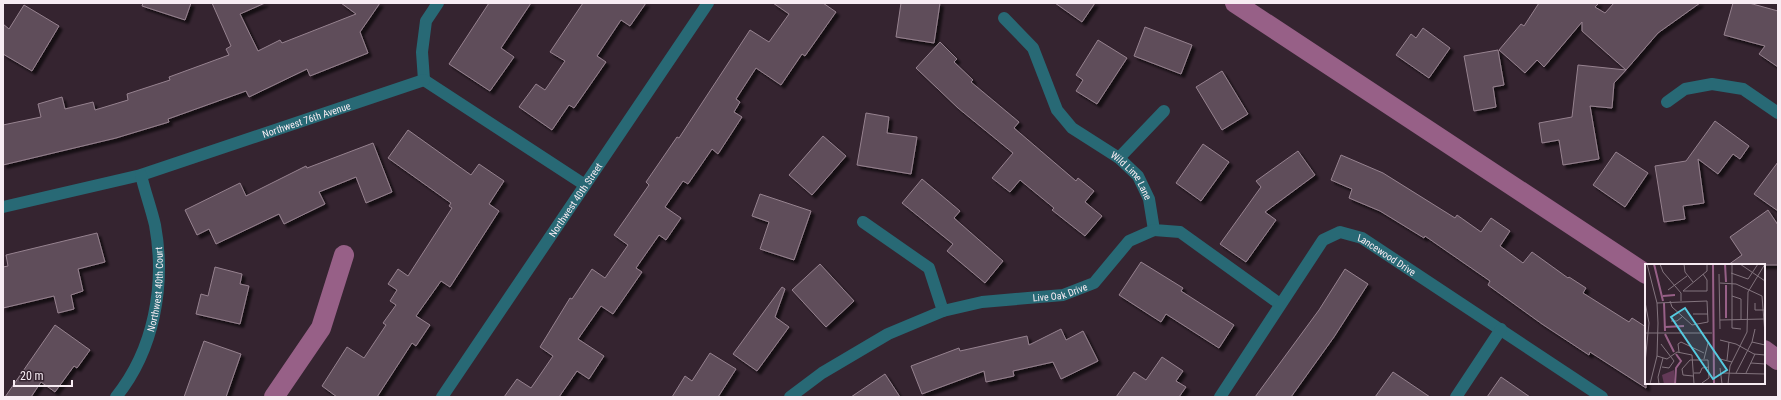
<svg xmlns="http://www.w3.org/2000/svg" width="1781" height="400" font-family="'Roboto Condensed',sans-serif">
  <defs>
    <filter id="shadow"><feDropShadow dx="3.5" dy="3.5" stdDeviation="1" flood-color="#0009"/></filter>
  </defs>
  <rect width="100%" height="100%" fill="#352430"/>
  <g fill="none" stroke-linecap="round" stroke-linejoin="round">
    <g stroke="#976087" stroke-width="20">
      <path d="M1235,3L1646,274"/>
      <path d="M1764,350L1778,360"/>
      <path d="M274,397L321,328L344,255"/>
    </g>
  </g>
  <g fill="#5f4d5a" stroke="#96828f" filter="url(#shadow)">
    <path d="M143,3H191L185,20L142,6Z"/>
    <path d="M212,3H265L240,14L258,51L280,40L282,43L356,14L341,3H380L360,32L368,53L310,76L307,69L249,97L246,91L168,119L169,122L116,138L3,165V125L41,117L38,104L62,97L65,109L93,102L95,110L128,100L127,94L170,80L169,77L229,55L226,49L231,46Z"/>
    <path d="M489,3H531L501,48L514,57L490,91L449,64Z"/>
    <path d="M583,3H646L630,26L621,20L597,56L606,62L574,108L569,105L552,130L519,107L536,84L545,90L565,61L550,52Z"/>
    <path d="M773,3H823L836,12L805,56L802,54L781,85L756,68L736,99L740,102L734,112L742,117L718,154L712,149L688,184L683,181L665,207L681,218L666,240L659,235L636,268L642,272L613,314L601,306L578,339L604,356L589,379L577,371L559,397H504L517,379L531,388L553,356L540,347L570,298L572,299L592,269L605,278L628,245L614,235L649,185L646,182L677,137L679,138L750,30L769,42L789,14Z"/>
    <path d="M901,3H940L934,43L896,37Z"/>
    <path d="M1055,3H1095L1082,22Z"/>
    <path d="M1539,3H1599L1595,7L1605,13L1614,3H1700L1658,33L1626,70L1582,31V22L1544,67L1537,60L1525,73L1499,50L1521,24L1524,26Z"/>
    <path d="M1733,3H1749L1778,11V67L1759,54L1765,46L1724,35Z"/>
    <path d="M24,5L59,26L32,71L3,54V24L9,29Z"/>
    <path d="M1145,27L1192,45L1181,74L1134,56Z"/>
    <path d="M1423,28L1450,48L1429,78L1396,55L1411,34L1416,38Z"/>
    <path d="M1098,40L1127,58L1097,104L1076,91L1083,80L1076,75Z"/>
    <path d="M940,42L957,59L954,62L973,80L971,82L1019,122L1014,128L1076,181L1078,178L1094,191L1085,202L1102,216L1085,236L1052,210L1054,208L1020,180L1010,192L992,178L1013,153L958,108L916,68Z"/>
    <path d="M1498,50L1504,85L1493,87L1496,107L1474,111L1464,56Z"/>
    <path d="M1578,65L1626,70L1614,83L1612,108L1590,106L1599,159L1563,165L1559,140L1542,143L1539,123L1572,117Z"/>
    <path d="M1222,71L1248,114L1222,130L1196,87Z"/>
    <path d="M866,113L889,117L887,133L917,137L911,174L857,165Z"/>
    <path d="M1715,121L1749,146L1740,159L1733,154L1718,174L1698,159L1704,203L1683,206L1685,219L1664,222L1655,166L1686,161Z"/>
    <path d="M408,130L471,175L479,164L504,181L489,204L499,211L450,287L441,281L416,316L430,325L416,346L412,343L377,397H337L322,386L347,347L364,358L386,325L383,323L396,305L390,301L397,290L388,284L398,269L408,276L452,208L449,206L451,203L388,158Z"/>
    <path d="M823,136L846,156L812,195L789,175Z"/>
    <path d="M373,143L392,192L366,203L356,177L319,192L325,204L284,224L279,214L216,244L209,229L197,235L185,210L240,183L246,196L306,166L307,168Z"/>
    <path d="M1203,144L1229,162L1201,201L1176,183Z"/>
    <path d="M1298,151L1315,175L1265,212L1276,220L1246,262L1220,244L1261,187L1256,181Z"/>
    <path d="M1616,152L1648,173L1625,207L1593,185Z"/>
    <path d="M1341,155L1383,173L1455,218L1457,215L1481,232L1491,218L1510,231L1500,246L1523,263L1532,252L1568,278L1569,277L1586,288L1583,293L1629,322L1632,318L1646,327V388L1590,352L1589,355L1542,324L1488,285L1490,281L1425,236L1424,238L1380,211L1349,198L1352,189L1331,180Z"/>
    <path d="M1778,162V211L1754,194Z"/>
    <path d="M922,179L960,211L954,218L1003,261L985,283L947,251L953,244L902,203Z"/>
    <path d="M760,194L811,211L794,260L760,249L769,222L752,216Z"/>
    <path d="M1768,210L1778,225V265H1728L1742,255L1730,237Z"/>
    <path d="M97,233L105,262L78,269L83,291L71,295L74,309L58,313L54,296L3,308V267L8,266L6,255Z"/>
    <path d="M1141,262L1183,288L1181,291L1234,325L1219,348L1166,314L1161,322L1119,295Z"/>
    <path d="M820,264L854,301L826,327L792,290Z"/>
    <path d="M215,267L242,274L240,284L249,286L240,324L196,314L201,294L208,296Z"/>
    <path d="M1345,269L1368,284L1334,337L1291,397H1255L1319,310Z"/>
    <path d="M782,287L785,289L775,317L789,327L757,371L733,354Z"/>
    <path d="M55,325L90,350L77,368L74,366L55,392L41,382L31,397H5Z"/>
    <path d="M1061,329L1066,340L1083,331L1098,361L1061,379L1053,362L1013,371L1014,376L986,382L984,371L922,394L911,366L959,348L960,351L1027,336L1029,345Z"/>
    <path d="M204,341L241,354L226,397H184Z"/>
    <path d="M710,353L736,369L718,397H672L685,376L692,381Z"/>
    <path d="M1162,357L1183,371L1176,381L1186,387L1179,397H1116L1134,372L1146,380Z"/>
    <path d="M1393,372L1430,397H1375Z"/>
    <path d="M885,374L900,397H851Z"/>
    <path d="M1501,377L1530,397H1487Z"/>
  </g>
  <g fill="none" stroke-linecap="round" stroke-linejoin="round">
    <g stroke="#286975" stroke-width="12">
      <path id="s1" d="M1004,18L1033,48L1057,110L1072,128L1119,158L1138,176L1149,199L1154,230L1180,232L1280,304"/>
      <path d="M424,80L585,185"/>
      <path d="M424,80L422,52L426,21L438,3"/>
      <path d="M1667,102L1685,89L1712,84L1743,89L1778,113"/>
      <path d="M1119,158L1164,111"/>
      <path id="s2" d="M3,207L141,175L424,80"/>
      <path d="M863,222L929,268L943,311"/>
      <path id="s3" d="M116,397C154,350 166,285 155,225C151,208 145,192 141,175"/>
      <path id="s4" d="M442,397L708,3"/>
      <path id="s5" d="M790,397L822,373L888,334L943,311L982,302L1063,295L1094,283L1129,241L1154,230"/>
      <path id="s6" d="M1220,397L1323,240L1340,232L1362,238L1602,397"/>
      <path d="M1456,397L1501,329"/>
    </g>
  </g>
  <g text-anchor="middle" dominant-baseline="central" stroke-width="4" stroke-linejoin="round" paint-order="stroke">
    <g font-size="10" fill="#f7ecf3" stroke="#352430">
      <text stroke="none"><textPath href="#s2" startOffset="316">Northwest 76th Avenue</textPath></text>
      <text stroke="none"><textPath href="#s1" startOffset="209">Wild Lime Lane</textPath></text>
      <text stroke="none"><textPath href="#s4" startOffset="238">Northwest 40th Street</textPath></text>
      <text stroke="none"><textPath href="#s6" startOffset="259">Lancewood Drive</textPath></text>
      <text stroke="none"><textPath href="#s3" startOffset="117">Northwest 40th Court</textPath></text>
      <text stroke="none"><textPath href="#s5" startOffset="295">Live Oak Drive</textPath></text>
    </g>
  </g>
  <g transform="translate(1645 264)">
    <rect width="120" height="120" fill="#352430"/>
    <path d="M29,106V120H19L17,111Z" fill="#633957"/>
    <path fill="none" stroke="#976087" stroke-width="2" d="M9,0L18,37M68,0L69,120M80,0L81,18M81,21V54M18,32L30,31M19,39L20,67M20,63L39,62M20,70L29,88M30,120L31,104L36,97L31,90"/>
    <path fill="none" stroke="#83747e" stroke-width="1" d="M2,0L12,39L13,59L12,92L5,120M15,0L18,8L36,29V37M39,0L40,8L48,18M87,0V64L96,65M95,0L120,17M86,9L103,15L113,0M74,10L75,65M75,19L91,20L117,32L120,70M23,26L42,12M38,27H62V16L58,10M38,27L62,7V0M87,32L96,35V55M25,37L27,43L47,61M0,38L4,59L0,99M12,39L62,37L63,58L47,61M110,39V46H120M48,50H63M75,56L119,55M26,57H32L37,53M0,69H67M75,76L91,80L109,90L120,91M107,78L120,81M16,80L29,97L24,104L17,103M34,88L33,80L36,78L59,89M12,92L22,95L32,88L47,91L49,120M59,95L63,79M75,95L87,98M82,96L84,78M106,99L120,100M75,104L77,120M49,109H55L57,104L64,103M78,109L120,110M91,109L107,78L110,65M101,109L110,90M48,112L38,111L37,105L45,96H63L64,114L57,119M14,120L13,113L18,94M83,120L85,102L102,68L103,28L120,0"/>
    <path fill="#55cae0" fill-opacity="0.15" stroke="#55cae0" stroke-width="2" d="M40,44L82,106L68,115L26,53Z"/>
    <rect width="120" height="120" fill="none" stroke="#f7ecf3" stroke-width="2"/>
  </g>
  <rect width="1781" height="400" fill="none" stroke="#f7ecf3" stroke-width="8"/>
  <path d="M14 380v6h58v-6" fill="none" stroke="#f7ecf3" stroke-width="2"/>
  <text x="20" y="380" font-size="12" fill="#f7ecf3" stroke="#352430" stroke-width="3" paint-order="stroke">20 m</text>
</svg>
